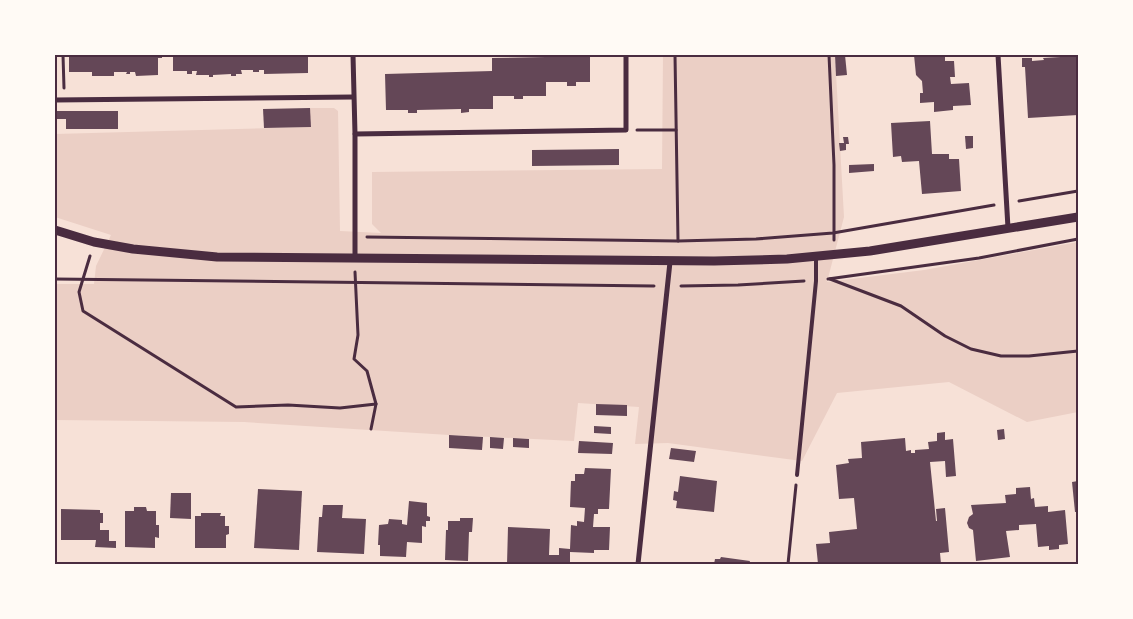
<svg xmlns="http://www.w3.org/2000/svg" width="1133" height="619" font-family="'Roboto Serif',serif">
  <rect width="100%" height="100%" fill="#f7e1d7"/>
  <path fill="#ebcfc5" d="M663,55H835L844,217L827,282L924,270L1078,242V412L1027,422L949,382L837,393L802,461L668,443L635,444L639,407L578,403L574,441L449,435L244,422L55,420V284H94L96,266L111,235L55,217V134L310,127V108H334L338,111L340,231L381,233L372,224V172L662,169Z"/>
  <g fill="#644757">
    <path d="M69,55H162V58H158V75L136,76L135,72H130V74H126L127,72H114V76H92V72H69Z"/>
    <path d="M173,55H308V73L264,74V70H259V72H253V70H241L242,74H236V76H231V74L213,75V77H209V75H196L197,71H192V74H187V71H173Z"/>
    <path d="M546,55H590V82H576V86H567V82H546V96H523V99H514V96H493V109H469V112L461,113V109L417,110V113H408V110H386L385,74L492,71V58L546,57Z"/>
    <path d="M835,55H845L847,75L836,76Z"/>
    <path d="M914,55H945V61H954L955,77H950L951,84L969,83L971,105L953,106V110L934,112V102L920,103V93H923L922,81L916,75Z"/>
    <path d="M1078,56V115L1028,118L1025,67H1022V58H1032V61L1044,60L1043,58Z"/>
    <path d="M310,108L311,127L264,128L263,109Z"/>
    <path d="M55,111H118V129H66V119H55Z"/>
    <path d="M930,121L932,154H949V159H959L961,191L922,194L919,161L902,162L901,156L893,157L891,123Z"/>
    <path d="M965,136H973V148L966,149Z"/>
    <path d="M843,137H848L849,144H846V150L840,151L839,143H844Z"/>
    <path d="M619,149V165L532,166V150Z"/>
    <path d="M874,164V171L849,173V165Z"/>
    <path d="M596,404L627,405V416L596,415Z"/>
    <path d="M594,426L611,427V434L594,433Z"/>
    <path d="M1004,429L1005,439L998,440L997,430Z"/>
    <path d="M945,432V440L953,439L956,476L946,477L945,461L930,462L936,521H937L936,509L945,508L949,552L940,553L941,564H818L816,544L830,543L829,532L857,529L854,498L839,499L836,465L849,463L848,459L862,458L861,442L905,438L906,451L911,450V453H915V450L929,449L928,442L937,441V433Z"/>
    <path d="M449,435L483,437L482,450L449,448Z"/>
    <path d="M490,437L504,438L503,449L490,448Z"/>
    <path d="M513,438L529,439V448L513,447Z"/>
    <path d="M579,441L613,443L612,454L578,453Z"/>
    <path d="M671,448L696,451L694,462L669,459Z"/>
    <path d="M585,468L611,469L609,509H598V514H594L593,527H610L609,550H594V553L570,552V564H507L508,527L550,529L549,555H559V548L570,549L571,525L577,526V521L584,522L585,508L570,507L571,481H575V474H584Z"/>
    <path d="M680,476L717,481L714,512L676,508L677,501L673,500L674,491L678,492Z"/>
    <path d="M1078,481V512H1075L1072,482Z"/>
    <path d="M1030,487L1031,499L1034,498L1035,507L1048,506V512L1065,510L1068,544L1059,545V549L1049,550V546L1038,547L1036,524L1019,525V530L1006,531L1010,557L976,561L973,530L969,528L967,523L969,517L973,514L971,505L1006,503L1005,495L1016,494V488Z"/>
    <path d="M258,489L302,491L299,550L254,548Z"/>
    <path d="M171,493H191V519L170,518Z"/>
    <path d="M409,501L427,503V516L430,517V521H426V527L422,526V543L407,542L406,557L380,556V545H378L379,525L388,524L389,519L402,520V524L407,525Z"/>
    <path d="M323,505H343L342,518L366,519L364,554L317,552L319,517H322Z"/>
    <path d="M134,507H146L147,511H156V525H159V538L155,537V548L125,547V511H134Z"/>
    <path d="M61,509L100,510V513H103V523H100V530H109V541H116V548L95,547L96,540H61Z"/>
    <path d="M201,513H221L220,516H225V526H229V534L226,535V548H195V516H201Z"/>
    <path d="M460,518H473L472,532H469L468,561L445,560L446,530H448V521H460Z"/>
    <path d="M721,557L750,561L749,564H714L715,559H720Z"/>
  </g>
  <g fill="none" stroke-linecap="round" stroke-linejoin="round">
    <g stroke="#4a2c40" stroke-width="3">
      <path d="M63,55L64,88"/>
      <path d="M675,55L678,241"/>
      <path d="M829,55L834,165V240"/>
      <path d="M637,130H676"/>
      <path d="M1019,201L1078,191"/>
      <path d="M367,237L678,241L756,239L833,233L994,205"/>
      <path d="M90,256L79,292L83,311L236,407L288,405L340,408L376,404"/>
      <path d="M355,272L358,335L354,359L367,371L376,404L371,429"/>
      <path d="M55,279L654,286"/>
      <path d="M828,279L979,258L1078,239"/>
      <path d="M830,279L901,306L945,336L971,349L1001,356H1029L1078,351"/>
      <path d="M681,286L738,285L804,281"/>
      <path d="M788,564L796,485"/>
    </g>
    <path stroke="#4a2c40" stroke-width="4" d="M797,475L816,281V257"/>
    <g stroke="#4a2c40" stroke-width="5">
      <path d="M353,55L355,134V259"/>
      <path d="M998,55L1008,228"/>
      <path d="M55,100L353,97"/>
      <path d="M355,134L626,130V55"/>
      <path d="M638,564L670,262"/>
    </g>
    <path stroke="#4a2c40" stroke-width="9" d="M55,230L94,242L133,249L217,257L714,261L787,259L870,251L1078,217"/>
  </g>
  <rect width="1133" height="619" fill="none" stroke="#fffaf5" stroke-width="112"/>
  <rect x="56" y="56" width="1021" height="507" fill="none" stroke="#4a2c40" stroke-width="2"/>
</svg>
